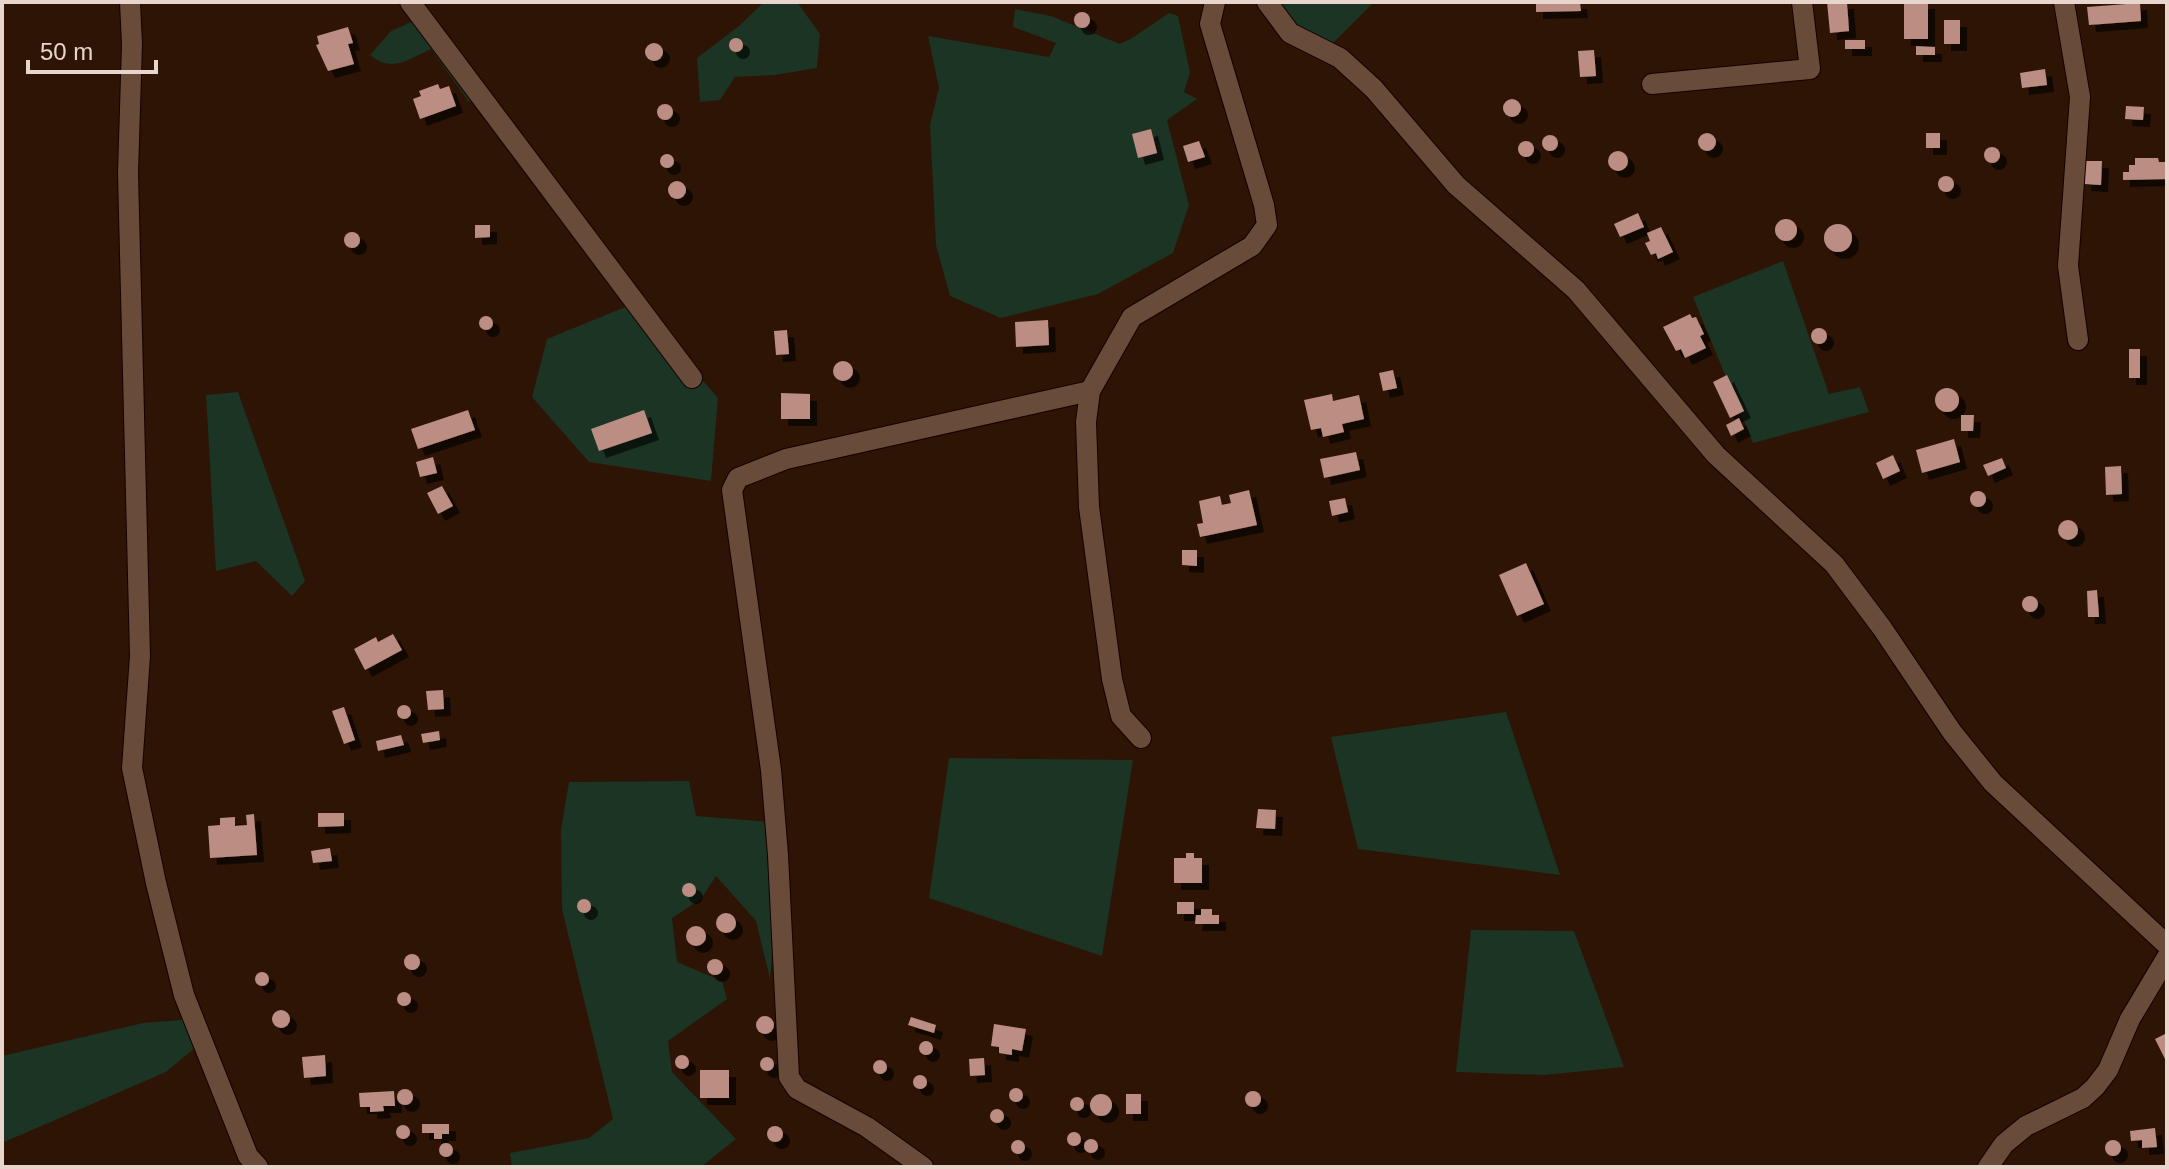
<svg xmlns="http://www.w3.org/2000/svg" width="2169" height="1169" font-family="Helvetica,sans-serif">
  <defs>
    <filter id="shadow"><feDropShadow dx="7" dy="7" stdDeviation="0" flood-color="#0009"/></filter>
  </defs>
  <rect width="100%" height="100%" fill="#2d1404"/>
  <g fill="#1b3423">
    <path d="M764,2H797L820,34L817,68L775,75L735,77L720,100L700,102L697,58L739,26Z"/>
    <path d="M1278,2H1374L1333,43L1298,25Z"/>
    <path d="M1015,9L1051,16L1120,44L1132,38L1169,13L1178,16L1190,72L1184,92L1197,99L1167,120L1189,205L1173,253L1098,294L1001,318L950,296L936,245L930,125L939,88L928,36L1049,57L1056,43L1013,27Z"/>
    <path d="M411,22L422,23L481,97L469,102L431,49C408,60 392,73 370,55L391,31Z"/>
    <path d="M1783,261L1829,394L1860,387L1869,412L1753,443L1693,297Z"/>
    <path d="M635,303L718,398L711,481L589,462L532,397L547,339Z"/>
    <path d="M238,392L305,581L292,596L256,561L216,571L206,395Z"/>
    <path d="M1506,712L1560,875L1358,849L1331,737Z"/>
    <path d="M949,758L1133,760L1102,956L929,898Z"/>
    <path d="M689,781L696,816L784,823L770,979L756,921L716,876L701,899L672,918L677,962L722,981L727,999L668,1041L672,1072L736,1139L701,1167H512L510,1153L589,1138L613,1119L562,909L561,830L569,782Z"/>
    <path d="M1471,930L1574,931L1624,1067L1544,1075L1456,1072Z"/>
    <path d="M194,1019L203,1041L166,1072L2,1143V1056L143,1023Z"/>
  </g>
  <g fill="#bc8e83" filter="url(#shadow)">
    <path d="M1536,2H1580L1581,11L1536,12Z"/>
    <path d="M1827,2H1847L1849,31L1830,33Z"/>
    <rect x="1904" y="2" width="24" height="37"/>
    <path d="M2140,3L2141,21L2089,25L2087,7Z"/>
    <circle cx="1082" cy="20" r="8"/>
    <rect x="1944" y="20" width="16" height="24"/>
    <path d="M348,27L353,43L348,44L354,64L328,71L316,45L319,44L317,36Z"/>
    <circle cx="736" cy="45" r="7"/>
    <rect x="1845" y="40" width="20" height="9"/>
    <circle cx="654" cy="52" r="9"/>
    <path d="M1916,46L1935,47V55H1916Z"/>
    <path d="M1594,50L1596,76L1580,77L1578,51Z"/>
    <path d="M2045,69L2047,85L2022,88L2020,73Z"/>
    <path d="M438,84L440,89L449,86L456,106L420,119L413,99L421,96L419,91Z"/>
    <circle cx="1512" cy="108" r="9"/>
    <circle cx="665" cy="112" r="8"/>
    <path d="M2126,106L2144,107L2143,120L2125,119Z"/>
    <path d="M1151,129L1157,153L1138,158L1132,134Z"/>
    <rect x="1926" y="133" width="14" height="15"/>
    <circle cx="1707" cy="142" r="9"/>
    <circle cx="1550" cy="143" r="8"/>
    <circle cx="1526" cy="149" r="8"/>
    <path d="M1199,141L1205,157L1188,162L1183,146Z"/>
    <circle cx="1992" cy="155" r="8"/>
    <circle cx="1618" cy="161" r="10"/>
    <circle cx="667" cy="161" r="7"/>
    <path d="M2135,158H2158L2159,162H2167V179L2123,180V172H2129V165H2135Z"/>
    <path d="M2085,161H2102L2101,185L2084,184Z"/>
    <circle cx="1946" cy="184" r="8"/>
    <circle cx="677" cy="190" r="9"/>
    <path d="M1638,213L1644,227L1620,237L1614,224Z"/>
    <circle cx="1786" cy="230" r="11"/>
    <circle cx="1838" cy="238" r="14"/>
    <path d="M475,225H490V237L475,238Z"/>
    <path d="M1661,227L1673,252L1658,259L1656,253L1651,255L1645,243L1650,241L1647,233Z"/>
    <circle cx="352" cy="240" r="8"/>
    <path d="M1690,314L1692,318L1696,317L1704,334L1700,336L1706,348L1685,358L1681,349L1676,351L1663,327Z"/>
    <circle cx="486" cy="323" r="7"/>
    <path d="M1048,320L1049,345L1016,347L1015,322Z"/>
    <circle cx="1819" cy="336" r="8"/>
    <path d="M787,330L789,354L776,355L774,331Z"/>
    <rect x="2129" y="349" width="11" height="29"/>
    <circle cx="843" cy="371" r="10"/>
    <path d="M1393,370L1397,388L1383,391L1379,373Z"/>
    <path d="M1727,375L1744,411L1730,418L1713,382Z"/>
    <circle cx="1947" cy="400" r="12"/>
    <path d="M781,393L810,394V419H781Z"/>
    <path d="M1332,394L1333,401L1359,395L1364,419L1342,424L1344,432L1323,437L1321,428L1311,430L1304,400Z"/>
    <path d="M468,410L475,430L418,449L411,429Z"/>
    <path d="M644,410L652,433L599,451L591,429Z"/>
    <path d="M1961,415H1974L1973,431H1961Z"/>
    <path d="M1739,418L1744,429L1731,436L1726,425Z"/>
    <path d="M1954,439L1960,462L1922,473L1916,450Z"/>
    <path d="M1356,452L1360,470L1324,478L1320,459Z"/>
    <path d="M1893,455L1900,471L1883,479L1876,463Z"/>
    <path d="M433,457L437,473L420,477L416,462Z"/>
    <path d="M2002,458L2006,468L1988,476L1983,465Z"/>
    <path d="M2121,466L2122,494L2106,495L2105,467Z"/>
    <path d="M442,486L453,506L438,514L427,493Z"/>
    <path d="M1249,490L1257,525L1200,537L1197,524L1203,523L1199,501L1220,496L1222,505L1231,503L1229,495Z"/>
    <circle cx="1978" cy="499" r="8"/>
    <path d="M1345,498L1348,512L1332,516L1329,501Z"/>
    <circle cx="2068" cy="530" r="10"/>
    <path d="M1182,550H1197V566L1182,565Z"/>
    <path d="M1526,563L1544,604L1517,616L1499,575Z"/>
    <path d="M2097,590L2099,617H2088L2087,591Z"/>
    <circle cx="2030" cy="604" r="8"/>
    <path d="M393,634L402,650L365,670L354,649L376,637L378,642Z"/>
    <path d="M443,690L444,709L428,710L426,691Z"/>
    <circle cx="404" cy="712" r="7"/>
    <path d="M344,707L355,740L344,744L332,711Z"/>
    <path d="M439,731L440,740L423,743L421,734Z"/>
    <path d="M401,735L404,745L378,751L376,741Z"/>
    <path d="M1258,809L1276,810L1275,829L1256,828Z"/>
    <path d="M318,813H344V826L318,827Z"/>
    <path d="M254,814L257,855L210,858L208,826L220,825V818L235,817V826L247,825L246,815Z"/>
    <path d="M330,848L332,861L313,863L311,851Z"/>
    <path d="M1186,853H1194V858H1202V883H1174V858H1186Z"/>
    <circle cx="689" cy="890" r="7"/>
    <circle cx="584" cy="906" r="7"/>
    <rect x="1177" y="902" width="17" height="12"/>
    <path d="M1201,909H1212V915H1219V924H1195L1196,915H1201Z"/>
    <circle cx="726" cy="923" r="10"/>
    <circle cx="696" cy="936" r="10"/>
    <circle cx="412" cy="962" r="8"/>
    <circle cx="715" cy="967" r="8"/>
    <circle cx="262" cy="979" r="7"/>
    <circle cx="404" cy="999" r="7"/>
    <circle cx="281" cy="1019" r="9"/>
    <circle cx="765" cy="1025" r="9"/>
    <path d="M911,1017L936,1025L934,1033L908,1025Z"/>
    <path d="M994,1024L1026,1029L1022,1051L1012,1049V1055L999,1053V1047L991,1046Z"/>
    <path d="M2167,1033V1063L2155,1039Z"/>
    <circle cx="926" cy="1048" r="7"/>
    <circle cx="682" cy="1062" r="7"/>
    <path d="M325,1055L326,1076L304,1078L302,1057Z"/>
    <circle cx="767" cy="1064" r="7"/>
    <path d="M984,1058L985,1075L970,1076L969,1059Z"/>
    <circle cx="880" cy="1067" r="7"/>
    <rect x="700" y="1070" width="29" height="28"/>
    <circle cx="920" cy="1082" r="7"/>
    <circle cx="1016" cy="1095" r="7"/>
    <circle cx="405" cy="1097" r="8"/>
    <circle cx="1253" cy="1099" r="8"/>
    <path d="M394,1091L395,1106H383L384,1111L370,1112V1107H360L359,1093Z"/>
    <rect x="1126" y="1094" width="15" height="20"/>
    <circle cx="1101" cy="1105" r="11"/>
    <circle cx="1077" cy="1104" r="7"/>
    <circle cx="997" cy="1116" r="7"/>
    <path d="M422,1124H449V1134H442V1139H434V1133H422Z"/>
    <circle cx="403" cy="1132" r="7"/>
    <circle cx="775" cy="1134" r="8"/>
    <path d="M2155,1128L2157,1147L2142,1148V1140L2131,1141L2130,1131Z"/>
    <circle cx="1074" cy="1139" r="7"/>
    <circle cx="1091" cy="1146" r="7"/>
    <circle cx="1018" cy="1147" r="7"/>
    <circle cx="2113" cy="1148" r="8"/>
    <circle cx="446" cy="1150" r="7"/>
  </g>
  <g fill="none" stroke-linecap="round" stroke-linejoin="round">
    <g stroke="#140100" stroke-width="22">
      <g id="minor">
        <path d="M130,2L132,44L128,173L140,656L132,768L156,883L184,995L248,1156L258,1167"/>
        <path d="M410,2L692,378"/>
        <path d="M1267,2L1290,33L1340,58L1374,89L1456,185L1576,290L1716,455L1834,564L1882,628L1952,732L1993,783L2167,945"/>
        <path d="M2064,2L2080,97L2068,266L2078,340"/>
        <path d="M1652,84L1810,69L1802,2"/>
        <path d="M1141,738L1121,716L1112,679L1089,507L1086,422L1090,391L1132,317L1252,246L1267,225L1264,205L1210,24L1215,2"/>
        <path d="M923,1167L867,1127L797,1089L789,1077L778,855L771,770L732,490L738,478L786,459L1090,391"/>
        <path d="M1988,1167L2004,1144L2026,1126L2083,1098L2095,1087L2108,1070L2130,1019L2167,957"/>
      </g>
    </g>
    <use href="#minor" stroke="#694b39" stroke-width="20"/>
  </g>
  <rect width="2169" height="1169" fill="none" stroke="#e8d5cb" stroke-width="8"/>
  <path d="M28 60v12h128v-12" fill="none" stroke="#e8d5cb" stroke-width="4"/>
  <text x="40" y="60" font-size="24" fill="#e8d5cb" stroke="#2d1404" stroke-width="6" paint-order="stroke">50 m</text>
</svg>
